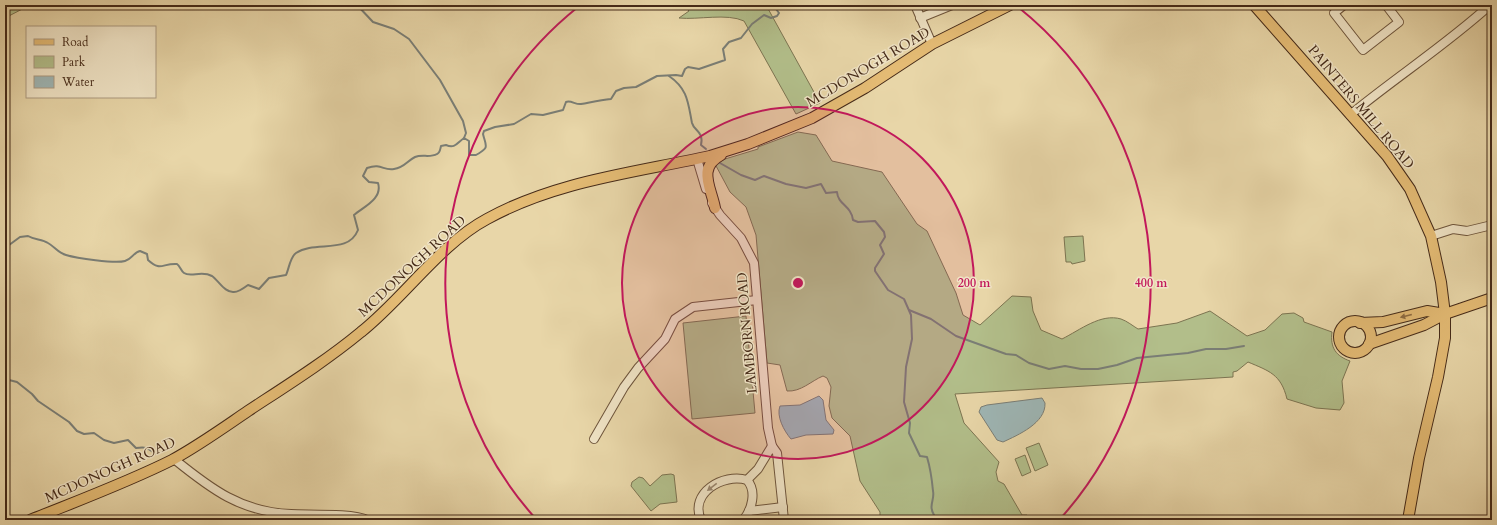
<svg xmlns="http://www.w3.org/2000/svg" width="1497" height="525" font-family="Cardo,serif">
  <rect width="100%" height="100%" fill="#e8d6a8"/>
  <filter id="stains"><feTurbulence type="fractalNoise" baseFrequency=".005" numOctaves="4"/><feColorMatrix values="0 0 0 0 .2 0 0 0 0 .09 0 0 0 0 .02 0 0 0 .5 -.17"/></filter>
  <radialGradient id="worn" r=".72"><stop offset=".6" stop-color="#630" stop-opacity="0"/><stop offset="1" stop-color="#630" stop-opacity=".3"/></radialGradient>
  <g fill="#b2be8a" stroke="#7c7451">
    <path d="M5,5H30L5,18Z"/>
    <path d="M684,5H766L820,103L796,114L744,21C727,13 698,20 679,18L689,11Z"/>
    <path d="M798,132L816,135L832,161L882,172L917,224L927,231L956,293L963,315L980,325L1012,296L1031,297L1033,311L1041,330L1062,339C1080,330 1101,313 1121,319C1127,321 1133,326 1138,329L1177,323L1210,311L1247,336L1265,330L1282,314L1294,313L1303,318L1304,322L1332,332C1330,348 1336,356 1350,361L1342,381L1344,403L1340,410L1316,408L1287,399C1281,374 1269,371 1248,362L1237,371L1233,372V377L955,394L964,423L999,462L996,472L998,481L1004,484L1022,515H1027L1028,520H880V512L860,481L850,436L832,418L829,406L831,387L827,378L823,376C811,381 801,392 787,391L780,365L767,363L756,235L746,207L730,192L715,164L725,159L758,149V147Z"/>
    <path d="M1083,236L1085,261L1072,264L1071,262H1066L1064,237Z"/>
    <path d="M746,316L755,413L692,419L683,323Z"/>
    <path d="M1039,443L1048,465L1035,471L1026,448Z"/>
    <path d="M1025,455L1031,472L1022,476L1015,459Z"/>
    <path d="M671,474L674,475L677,502L660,504L651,511L631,486L632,482L639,477L643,478L650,486L662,475Z"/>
  </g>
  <g fill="#9eb6b5" stroke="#7a7e76">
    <path d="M819,396L823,400L826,420L834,430L833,434L806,435L791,439C784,431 776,416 780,406L800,405Z"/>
    <path d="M1042,398L1045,403C1046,423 1018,435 1003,442L997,440L979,412L981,407L987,405Z"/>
  </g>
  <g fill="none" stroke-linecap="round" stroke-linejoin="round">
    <g stroke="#7a7e76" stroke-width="2">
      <path d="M357,5L373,22L394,29L409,39L440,80L463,121L466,133L464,138"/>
      <path d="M669,76C688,89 688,103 692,123C694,131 704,131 701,145L706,149"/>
      <path d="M720,163L741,175L755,180L764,176L786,184L806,188L821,184L826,193L837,192C838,205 851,205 853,220L858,222L875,221L884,232L885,237L880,245L884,254L875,268V271L888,290L904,299L911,315L912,339L906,367L904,402L910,423L909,433L920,456L927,457C930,467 932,480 933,491C935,500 928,505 934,515L933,520"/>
      <path d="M5,248L20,237L28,236C35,240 42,239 48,243C55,247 58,253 66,255C76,258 115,264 125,261C132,259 134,252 140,251L147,254L148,260C161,272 162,263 177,264C180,266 181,271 184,273C191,278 201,270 212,276C219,281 225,293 234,292C239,292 244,288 248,285L259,289L269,278L286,275C289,269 290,257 296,253C315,240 348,255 358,230L354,215C363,207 383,199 378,183L369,182L363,176L367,168C382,163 383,171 394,169C404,168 407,161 415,157C422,154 430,158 437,154C440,153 440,150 441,146L446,145C455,149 457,143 464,138L469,141V155H476C490,147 486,147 483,134L484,131L495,127L514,124L531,114L543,115L563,110L566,102C571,100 576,105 581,104C592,102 600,100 611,99L616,91L624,88L636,87L657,76L676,75L682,76L685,69L688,67L699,69L725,60L723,49L729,42L741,38L752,24L764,15L771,18L777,16L779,13L773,5"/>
      <path d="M909,310L931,319L956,336L1006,354L1016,355L1029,363L1049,369L1065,366L1081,369H1098L1117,365L1137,358L1188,353L1206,349H1226L1244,346"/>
      <path d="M5,379L17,382L32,394L38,401L69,422L77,431L84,434L94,433L104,440L114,443L128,440L136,448C145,447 148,447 155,454"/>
    </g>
    <g stroke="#6e553c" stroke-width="10">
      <g id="minor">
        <path d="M915,5L932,44"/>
        <path d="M1344,5L1334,13L1363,50L1399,22L1386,5"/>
        <path d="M920,18L952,5"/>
        <path d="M1350,115C1396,77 1446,45 1490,5"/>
        <path d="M697,159L706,189"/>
        <path d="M712,203L720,215L741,238L754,263L768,428L772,446L777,453L784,520"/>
        <path d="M1431,236L1453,229L1467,231L1492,225"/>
        <path d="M594,439L624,387L638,368L665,339L675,319L693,307L757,300"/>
        <path d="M174,459C211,489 241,512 291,514C308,515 353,513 367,520"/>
        <path d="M747,480L758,469L772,446"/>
        <path d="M749,511L783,507"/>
        <path d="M701,520C689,493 723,473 747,480C757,491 752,510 743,520"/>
      </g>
    </g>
    <g stroke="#452a18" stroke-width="12">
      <g id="major">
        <path d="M1254,5L1387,156L1410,189L1431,236L1441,282L1445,314V338L1438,377L1419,458L1408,520"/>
        <path d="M715,208C711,187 697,168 721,155"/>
        <circle cx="1355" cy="337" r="16"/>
        <path d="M1360,323L1383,322L1427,311L1445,314"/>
        <path d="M1369,344L1424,325L1445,314L1492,298"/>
        <path d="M30,520C77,501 126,483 172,460C198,446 223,428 248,411C286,386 326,361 361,332C403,299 440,244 487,219C556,181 633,173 710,156L748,144L812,118L865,88L932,44L1010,5"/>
      </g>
    </g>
    <use href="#minor" stroke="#f0e4c6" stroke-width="8"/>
    <use href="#major" stroke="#e4bb74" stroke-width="10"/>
  </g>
  <defs><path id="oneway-solid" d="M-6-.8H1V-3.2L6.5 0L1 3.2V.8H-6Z"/></defs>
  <use fill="#8d6b41" href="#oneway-solid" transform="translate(1406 316) rotate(166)"/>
  <use fill="#9a876f" href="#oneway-solid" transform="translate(712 487) rotate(142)"/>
  <circle cx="798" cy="283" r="176" fill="#c2185b" fill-opacity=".12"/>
  <g fill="none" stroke="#c2185b" stroke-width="2">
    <circle cx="798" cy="283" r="176"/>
    <path d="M536 519A353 353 0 0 1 578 7M1018 7A353 353 0 0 1 1060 519"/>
  </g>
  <g text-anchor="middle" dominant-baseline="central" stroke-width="3" stroke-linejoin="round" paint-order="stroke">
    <g font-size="14" fill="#452a18" stroke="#f0e4c6">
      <text transform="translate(868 67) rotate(-31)">MCDONOGH ROAD</text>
      <text transform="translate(1361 107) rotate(50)">PAINTERS MILL ROAD</text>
      <text transform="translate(412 266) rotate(-43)">MCDONOGH ROAD</text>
      <text transform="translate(747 333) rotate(-95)">LAMBORN ROAD</text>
      <text transform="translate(110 470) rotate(-24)">MCDONOGH ROAD</text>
    </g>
  </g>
  <circle cx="798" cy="283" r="6" fill="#c2185b" stroke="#f0e4c6" stroke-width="2"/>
  <g font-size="12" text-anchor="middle" font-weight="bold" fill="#c2185b" stroke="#f0e4c6" stroke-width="3" stroke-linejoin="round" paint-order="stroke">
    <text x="974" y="287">200 m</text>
    <text x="1151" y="287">400 m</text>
  </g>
  <rect width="1497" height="525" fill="none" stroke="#e8d6a8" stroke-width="20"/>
  <rect x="6" y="6" width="1485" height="513" fill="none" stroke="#452a18" stroke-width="2"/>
  <rect x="10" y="10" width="1477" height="505" fill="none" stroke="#452a18"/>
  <rect x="26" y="26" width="130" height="72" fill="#f0e4c6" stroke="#ac9a80"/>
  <rect x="34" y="39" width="20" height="6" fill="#e4bb74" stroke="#ac9a80"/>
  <text x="62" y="46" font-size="12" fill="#452a18">Road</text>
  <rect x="34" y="56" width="20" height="12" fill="#b2be8a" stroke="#ac9a80"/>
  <text x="62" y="66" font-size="12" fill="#452a18">Park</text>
  <rect x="34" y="76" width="20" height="12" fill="#9eb6b5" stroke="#ac9a80"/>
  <text x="62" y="86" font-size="12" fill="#452a18">Water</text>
  <rect width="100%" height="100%" filter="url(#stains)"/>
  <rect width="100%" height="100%" fill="url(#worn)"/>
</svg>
